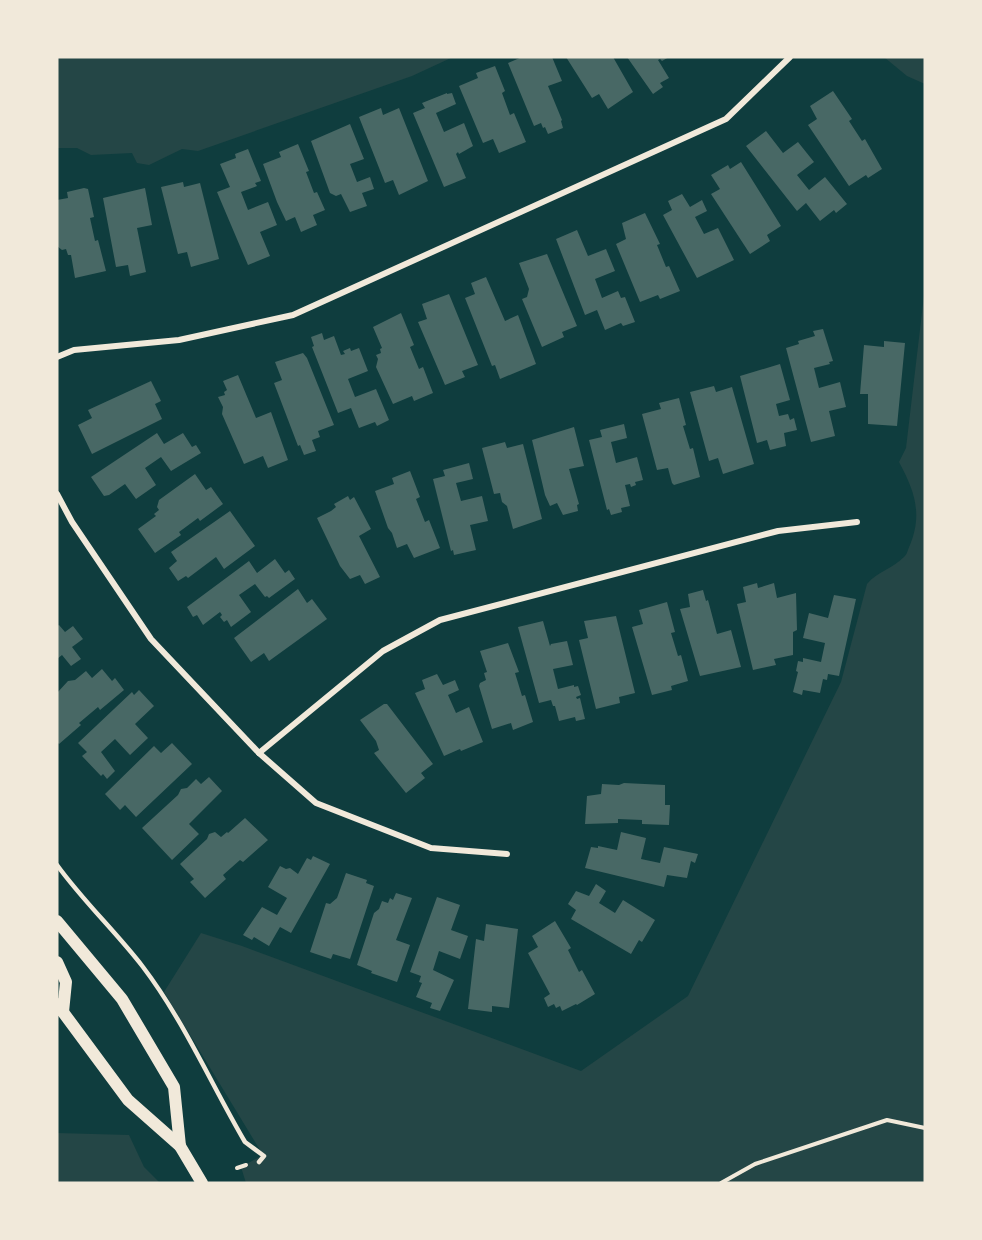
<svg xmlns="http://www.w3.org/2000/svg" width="982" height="1240" font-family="'Fira Sans',sans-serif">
  <rect width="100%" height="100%" fill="#0f3d3e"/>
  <g fill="#244646">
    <path d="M57,57H453L412,76L198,151L182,149L149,165L137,163L132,153L91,155L77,148H57Z"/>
    <path d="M884,57H925V84L907,76Z"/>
    <path d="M925,287V1183H246L241,1167L263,1155L164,992L201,933L242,946L581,1071L688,996L841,682L867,584C878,571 892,569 904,557C907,555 908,549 910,545C923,513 914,490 899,462L906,448Z"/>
    <path d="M57,1133L129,1135L144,1167L160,1183H57Z"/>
  </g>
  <g fill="#486865">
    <path d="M522,57H552L562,81L548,86L562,120L561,121L563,128L548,134L545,127L543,128L541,123L534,126L508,63Z"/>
    <path d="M566,57H613L633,92L608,109L599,94L592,98Z"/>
    <path d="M627,57H669L662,61L660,59L658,60L669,78L660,83L663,87L653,94Z"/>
    <path d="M495,66L505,91L502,93L510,115L514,113L526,142L499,153L493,139L483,143L459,86L478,78L476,73Z"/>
    <path d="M833,91L852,119L849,121L862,141L865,139L882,169L868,178L866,175L849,186L808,125L817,119L810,106Z"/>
    <path d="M447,93V94L452,93L456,104L436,113L444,132L464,123L473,146L459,154L458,152L456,154L466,178L444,187L413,113L425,108L422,103Z"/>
    <path d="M381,108L383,115L399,108L428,181L399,195L393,180L385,183L359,117Z"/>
    <path d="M350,124L364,159L350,164L357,182L370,177L374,189L362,193L367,206L350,212L341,194L336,196L330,193L311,141Z"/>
    <path d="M766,131L783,153L798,142L814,162L797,175L809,190L825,177L847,204L836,213L834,210L820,221L806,203L797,211L746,146Z"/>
    <path d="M298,144L309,171L306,172L314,193L317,192L325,210L313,215L317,225L301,232L295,217L286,221L277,202L263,164L281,157L279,152Z"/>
    <path d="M248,149L261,181L255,183L257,186L241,192L248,210L268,202L277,225L260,232L270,256L248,265L217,192L230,187L220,164L236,158L235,154Z"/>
    <path d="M741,162L781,226L767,235L770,241L750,254L711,194L720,189L711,175L728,165L730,169Z"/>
    <path d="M183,182L184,187L200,183L219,259L191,267L187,252L178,254L161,187Z"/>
    <path d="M84,188L88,189L94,217L90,218L95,241L98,240L106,271L75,278L71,255H68L66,249L62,250L57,246V200L68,198L67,192Z"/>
    <path d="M145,188L152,225L137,228L146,272L130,276L128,265L116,267L103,198Z"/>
    <path d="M682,194L690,207L702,200L707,211L695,217L704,234L718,228L734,260L697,278L663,215L672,210L668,201Z"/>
    <path d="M645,213L660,244L657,245L666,267L669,266L680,291L660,299L658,295L640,302L616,244L626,239L622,223Z"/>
    <path d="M577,230L588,256L606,249L615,271L595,279L602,298L618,291L621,298L625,297L635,322L623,326L621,323L605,330L597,310L585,315L556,239Z"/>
    <path d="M547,254L577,326L562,332L564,337L542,347L522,299L527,297L529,289L519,263Z"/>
    <path d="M486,277L505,321L518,315L536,364L500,379L495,365L492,366L465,298L475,294L471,283Z"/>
    <path d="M449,294L478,365L462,371L465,377L445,385L418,322L427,319L422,304Z"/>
    <path d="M401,313L414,345L410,347L419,369L423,367L433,393L414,401L412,396L393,404L376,367L378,359L376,355L381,353L380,349L382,348L373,327Z"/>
    <path d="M823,329L833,361L829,362L830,364L814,368L819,388L840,382L846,407L829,411L835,436L811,442L786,348L799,344L798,341L815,336L813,331Z"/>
    <path d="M322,333L324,340L334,336L341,355L345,354L343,351L350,348L351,351L359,348L368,371L348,379L355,397L376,389L389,420L377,426L375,422L359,428L351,408L338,413L312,347L314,346L311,337Z"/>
    <path d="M884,341L905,343L897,426L868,424V394H860L864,345L884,347Z"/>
    <path d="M303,353L307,358L334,425L318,431L320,437L312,440L316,451L304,455L300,445L298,446L274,383L282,380L275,362Z"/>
    <path d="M780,364L790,400L776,404L779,416L788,414L790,420L794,418L797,430L784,433L786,446L770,450L767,440L757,443L740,376Z"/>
    <path d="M238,375L256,418L271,412L288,460L268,468L263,456L244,464L222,414L223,407L218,397L225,395L224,392L227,390L223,381Z"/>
    <path d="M151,381L161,401L155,404L162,419L92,454L78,425L92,418L88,410Z"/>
    <path d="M714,386L716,392L732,387L754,464L723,474L718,458L709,461L690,392Z"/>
    <path d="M679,398L686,425L683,426L690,449L693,448L700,477L674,485L672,483L668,468L657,470L642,414L661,409L659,403Z"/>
    <path d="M624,424L627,438L611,442L616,463L637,457L643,480L635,482L636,485L631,487L630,484L625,485L630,506L621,508L622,512L611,515L609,509L607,510L589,440L602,437L600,430Z"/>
    <path d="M574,427L584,466L569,469L579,504L577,505L578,511L563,515L557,503L550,506L545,495L532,440Z"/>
    <path d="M157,433L164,444L183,433L192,447L196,445L201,453L171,471L161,457L145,468L156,485L136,499L125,484L109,495L104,496L91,477Z"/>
    <path d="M505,442L507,448L523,444L542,519L513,529L507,506L502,502L500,493L494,494L482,448Z"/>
    <path d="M469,463L473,479L456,483L461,501L482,496L488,521L470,525L476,550L454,555L453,550L451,551L433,479L445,476L443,470Z"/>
    <path d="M410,471L420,497L416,499L425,522L429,520L440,548L414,558L407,544L397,548L392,533L388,528L375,491L394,484L392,478Z"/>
    <path d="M195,474L206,490L211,487L223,504L200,521L198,518L179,532L181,535L155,553L138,529L156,516L154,514L159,510L157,507L159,500Z"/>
    <path d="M348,496L350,500L354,497L371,529L359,536L380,577L365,584L360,575L350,579L340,566L317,518L331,511L336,507L334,504Z"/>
    <path d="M230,511L255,546L224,569L216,557L188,578L186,576L178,581L169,568L177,561L171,552Z"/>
    <path d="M275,559L285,573L289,570L295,579L269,598L267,596L265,597L255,584L239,595L251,612L231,627L227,620L224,622L220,617L222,615L220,612L203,625L197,615L193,617L187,607L249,561L257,573Z"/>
    <path d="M757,583L758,588L774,583L777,598L796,593L797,630L793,632V655L774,659L776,665L753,670L737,604L746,602L743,587Z"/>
    <path d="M298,589L307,603L312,599L327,619L269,661L264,653L251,662L234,638Z"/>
    <path d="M703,590L706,601L708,600L717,634L731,630L741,667L700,676L680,609L690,607L688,594Z"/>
    <path d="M834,595L856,599L839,676L828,674L827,680L823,679L820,693L803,690L802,695L793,692L798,672L796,671L798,661L803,662V658L821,662L825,643L803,638L809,613L828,618Z"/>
    <path d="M667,602L675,632L671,633L678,656L681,655L688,681L671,686L672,690L652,695L632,627L643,624L639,610Z"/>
    <path d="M616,616L635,693L619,697L620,703L596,709L579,640L588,638L584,621Z"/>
    <path d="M543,621L550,646L551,644L567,641L573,665L553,669L558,689L574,685V687L578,686L581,695L576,697L577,699L580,698L585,719L576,721L575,717L559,721L555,706H553L551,700L539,703L518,627Z"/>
    <path d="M59,625L65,632L73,626L83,639L72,647L81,659L71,666L62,655L57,659V626Z"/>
    <path d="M508,643L519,672L515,673L522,696L525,695L533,722L513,730L511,723L492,729L479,686L480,683L486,680L484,673L487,672L480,651Z"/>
    <path d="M102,669L112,681L115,678L124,690L100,710L98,707L79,723L81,725L59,744L57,742V693L68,681L75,680L86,671L92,678Z"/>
    <path d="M437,674L443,685L455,680L459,690L448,695L456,713L469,707L483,742L461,751L460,749L444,756L415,693L425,689L422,680Z"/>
    <path d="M139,690L154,706L135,724L148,738L130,755L115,739L101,752L115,771L107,779L103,774L101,776L82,756L87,752L78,743L132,692L134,695Z"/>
    <path d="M384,704H387L433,764L421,773L425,778L406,793L374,753L379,750L376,741L360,720Z"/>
    <path d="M172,743L192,764L136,817L125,805L120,810L105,794L154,746L161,753Z"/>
    <path d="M209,777L222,791L189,824L199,834L172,860L142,828L178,795L181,789L187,788L196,779L201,784Z"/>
    <path d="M624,783L665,785V805H670L669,825L642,824V820L618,819V823L585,824L587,796L601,794L602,784L619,785Z"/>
    <path d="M245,818L268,840L243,862L240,860L223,875L226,879L205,898L190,882L194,879L180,864L207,839L209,834L215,832L221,837L227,832L228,833Z"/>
    <path d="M621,832L646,838L641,859L660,863L664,847L698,854L695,863L691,861L687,878L667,875L664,887L585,868L591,847L598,848V846L617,850Z"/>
    <path d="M313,856L330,864L291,933L280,927L269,946L254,937L252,940L243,935L262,907L277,915L287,898L268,887L280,866L286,869L290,868L298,874L307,858L311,860Z"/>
    <path d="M346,873L367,880L366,883L374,886L350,959L333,954L331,959L310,952L326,903L330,904L337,898Z"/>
    <path d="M596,884L606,891L599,903L615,913L623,900L655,920L642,942L639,940L631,954L571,919L576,910L568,904L576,891L589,896Z"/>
    <path d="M396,893L412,898L396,940L410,945L397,982L371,973L372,971L357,965L374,913L379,909L382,901L388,903L390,898L393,900Z"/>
    <path d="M437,897L460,905L451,930L468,936L460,959L439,951L433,970L454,980L440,1011L430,1008L432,1003L416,997L422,983L419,982L421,976L410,972Z"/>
    <path d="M555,921L571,948L568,950L579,972L582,970L595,994L577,1005L576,1004L562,1011L560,1006L556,1008L554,1004L548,1007L544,998L550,994L528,953L538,947L532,936Z"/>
    <path d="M486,924L518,929L509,1008L492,1006V1012L468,1009L476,939L484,941Z"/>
  </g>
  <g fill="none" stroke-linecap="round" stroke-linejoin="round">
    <g stroke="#f1e9da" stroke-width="4">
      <path d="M237,1168L246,1165"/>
      <path d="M721,1183L755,1164L887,1120L925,1128"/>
    </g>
    <path stroke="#f1e9da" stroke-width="4.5" d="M57,865C83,901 116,932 143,967C184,1021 211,1084 245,1142L264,1156L259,1162"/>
    <g stroke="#f1e9da" stroke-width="6">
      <path d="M57,357L74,350L179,340L293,315L726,119L790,57"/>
      <path d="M57,494L72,522L151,639L259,753L316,803L431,848L507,854"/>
      <path d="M259,753L383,651L440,620L778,531L857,522"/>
    </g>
    <g stroke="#f1e9da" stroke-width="12">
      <path d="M57,921L122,999L174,1087L180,1146"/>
      <path d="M57,962L66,982L63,1012"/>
      <path d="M57,1004L128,1100L180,1146L202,1183"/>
    </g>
  </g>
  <rect width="982" height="1240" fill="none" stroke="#f1e9da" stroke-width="117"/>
</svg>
